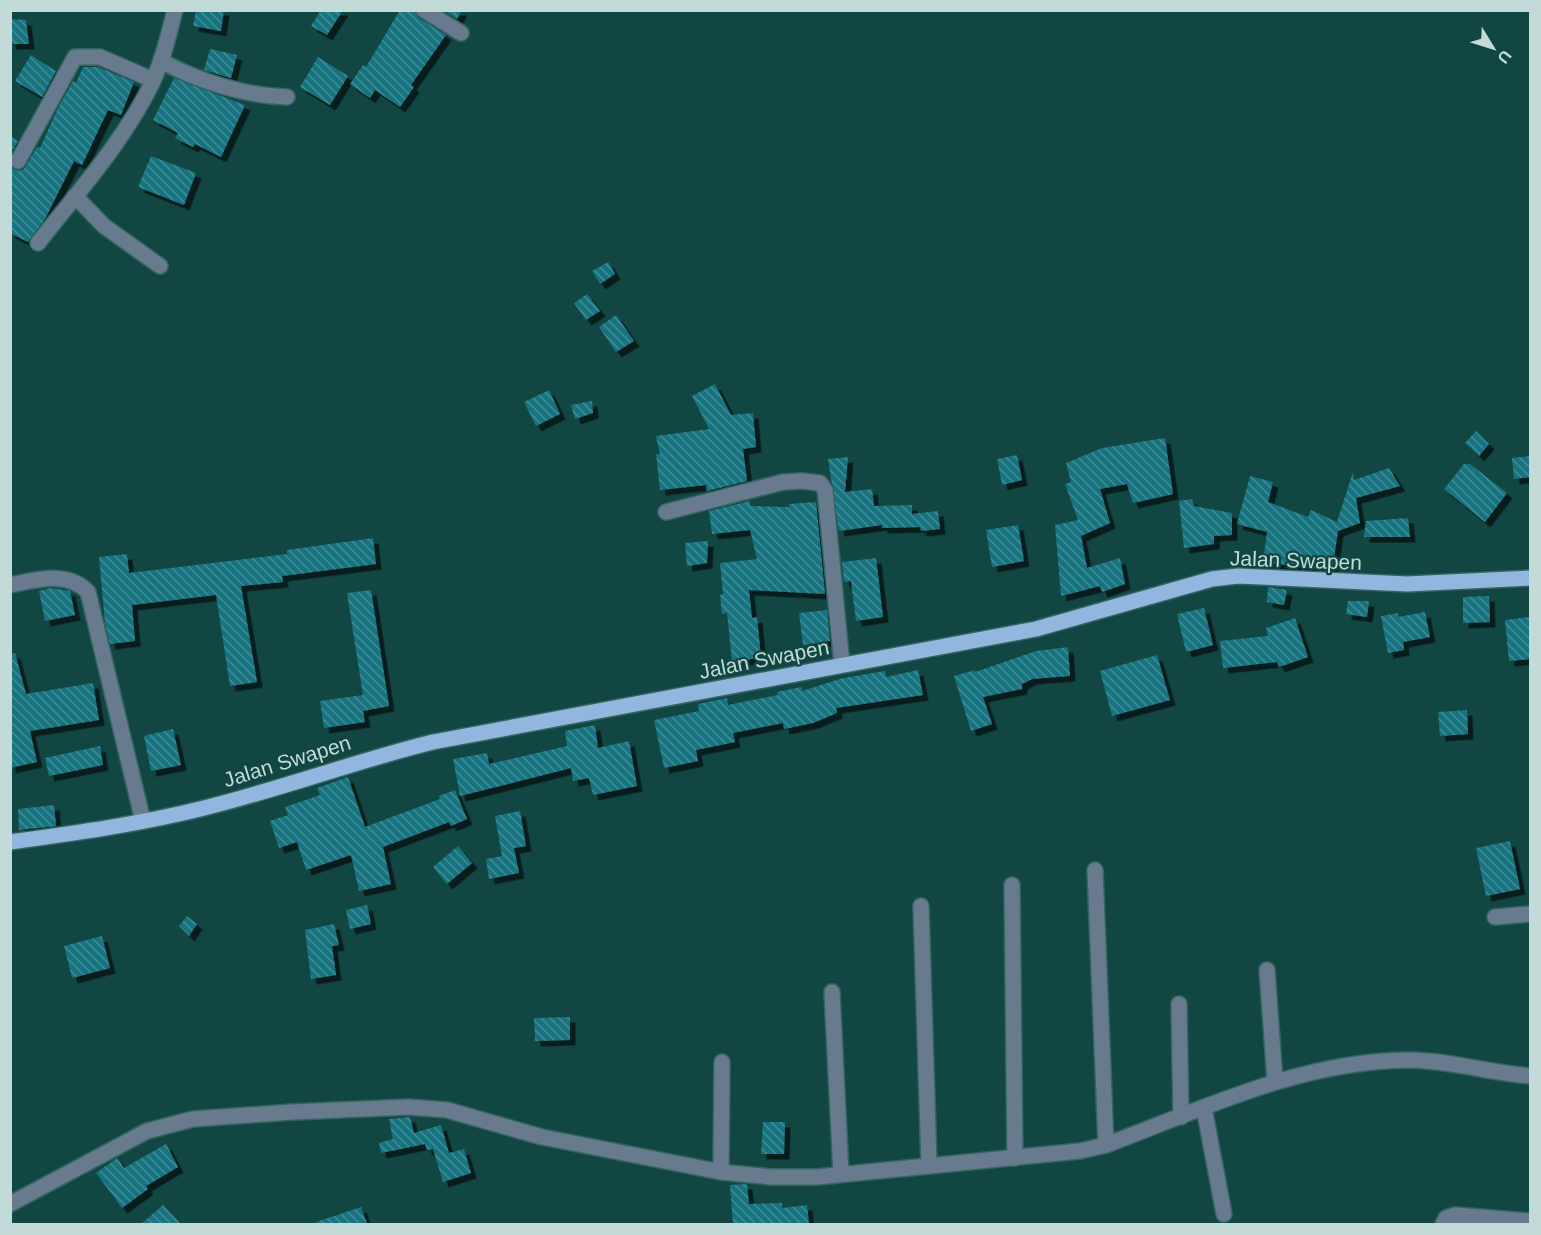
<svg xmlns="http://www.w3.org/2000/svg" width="1541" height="1235" font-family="Arial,sans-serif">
  <defs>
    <pattern id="building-back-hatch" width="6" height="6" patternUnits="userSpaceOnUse" patternTransform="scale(1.5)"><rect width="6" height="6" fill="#16737f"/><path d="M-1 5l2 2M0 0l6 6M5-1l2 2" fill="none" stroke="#418d96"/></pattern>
    <filter id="shadow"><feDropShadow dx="5.5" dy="5.5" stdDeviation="0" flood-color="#0009"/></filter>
  </defs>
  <rect width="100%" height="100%" fill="#114643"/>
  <g fill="url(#building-back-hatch)" filter="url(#shadow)">
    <path d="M196,10H224L221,31L193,26Z"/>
    <path d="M321,10H343L327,35L311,26Z"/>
    <path d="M400,10H414L419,18L446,35L411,85L414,87L400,107L375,90L370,98L350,84L363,65L366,67Z"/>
    <path d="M443,10H462L457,19Z"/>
    <path d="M10,19L26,20L29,44H10Z"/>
    <path d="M210,49L237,55L231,78L204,70Z"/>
    <path d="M31,55L56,71L42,97L15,81Z"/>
    <path d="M318,57L348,76L330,105L300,87Z"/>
    <path d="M83,67H98L134,82L121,115L108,110L82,165L74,161L45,219L28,242L10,233V167L18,171L24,169L37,147L40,148L58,108L73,81L76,83Z"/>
    <path d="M174,78L245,105L221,157L195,144L193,147L175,138L178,133L153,120Z"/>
    <path d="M10,136L18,141L10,154Z"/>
    <path d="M151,156L196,173L184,205L138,187Z"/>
    <path d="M608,262L615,274L600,284L592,271Z"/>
    <path d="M587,294L600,311L586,320L574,303Z"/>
    <path d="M616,315L634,341L616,352L599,327Z"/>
    <path d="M715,384L731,415L753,413L756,447L743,449L747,481L707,491L706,485L660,490L656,454H660L656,436L709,429L692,396Z"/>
    <path d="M549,390L560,414L536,426L524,402Z"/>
    <path d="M592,401L593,413L575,419L571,405Z"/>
    <path d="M1476,431L1489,444L1479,456L1465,443Z"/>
    <path d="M1165,438L1173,494L1133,503L1127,484L1100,489L1110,523L1081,536L1087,568L1120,558L1125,584L1102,592L1100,586L1061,596L1055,525L1078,520L1065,484L1071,482L1066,463L1102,448Z"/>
    <path d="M1017,455L1022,480L1002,485L997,459Z"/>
    <path d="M1530,456V477L1514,479L1512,458Z"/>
    <path d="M848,457L845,492L872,489L874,506L912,505V514L938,511L940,529L921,531L920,527L882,528V525L839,531L828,459Z"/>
    <path d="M1464,464H1470L1507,493L1485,522L1444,489Z"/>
    <path d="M1389,468L1400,486L1356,498L1360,523L1338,531L1332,571L1263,562L1267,532L1237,524L1250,476L1273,482L1268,502L1308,517L1311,510L1337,522L1353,472L1354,480Z"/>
    <path d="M1192,499L1194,506L1232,513V535L1214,536V544L1184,548L1179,501Z"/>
    <path d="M750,501V506L789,507V504L816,502L825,594L749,590L752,618L757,617L761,658L732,661L727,613L722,614L720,595L723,594L720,563L757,559L750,530L712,534L709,511Z"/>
    <path d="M1408,518L1410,537H1364L1366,521Z"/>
    <path d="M1018,525L1024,561L992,567L986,530Z"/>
    <path d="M373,538L376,564L282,576L283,582L241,586L257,682L230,686L216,595L132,605L135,641L110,644L105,623L99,557L127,554L129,573L287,554V550Z"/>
    <path d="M708,541L707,563L687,566L685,543Z"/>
    <path d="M876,558L883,617L856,621L851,581L844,582L842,562Z"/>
    <path d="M1268,587L1287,590L1284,605L1267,602Z"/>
    <path d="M51,588L70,591L75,615L45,621L39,591Z"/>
    <path d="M371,590L389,706L363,711L365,722L324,728L320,701L363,695L347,593Z"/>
    <path d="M1489,596L1490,622L1463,623V597Z"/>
    <path d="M1348,601H1369L1367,617L1346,614Z"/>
    <path d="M1204,608L1213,645L1186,652L1177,614Z"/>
    <path d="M827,610L830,641L803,645L799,613Z"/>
    <path d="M1425,612L1430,637L1403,642L1404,650L1388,653L1381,616L1398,613V617Z"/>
    <path d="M1530,617V659L1509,661L1505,620Z"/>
    <path d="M1295,618L1308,657L1279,667L1277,662L1223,668L1220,641L1268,636L1266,628Z"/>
    <path d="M1068,647L1070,676L1032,679L1022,684V689L983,697L992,724L971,731L954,676L975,670V672L1036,651Z"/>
    <path d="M15,653L26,694L93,683L99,720L30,731L37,762L10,768V654Z"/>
    <path d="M1157,655L1170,700L1112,716L1100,671Z"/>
    <path d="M918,670L923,695L836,708L837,713L813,723L784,729L783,723L733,733L735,742L696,750L698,761L664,768L654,720L699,711L698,704L727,698L728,705L778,695L777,692L801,687L802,691L843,678L885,671L886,677Z"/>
    <path d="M1467,710L1468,734L1440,736L1438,712Z"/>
    <path d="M595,725L598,748L629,741L637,786L593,795L589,778L573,781L571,768L460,796L453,759L487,753L489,764L567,746L565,731Z"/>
    <path d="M173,729L181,765L151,771L144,736Z"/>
    <path d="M100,746L103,765L49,776L45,758Z"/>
    <path d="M348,777L365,827L440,799L439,796L455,790L467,819L451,826L449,822L383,847L391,884L359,891L351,855L306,870L297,842L279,848L270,821L288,815L285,807L320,795L317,788Z"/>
    <path d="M54,805L56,826L19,830L18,809Z"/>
    <path d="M520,811L526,846L514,848L519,873L489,879L486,859L502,856L495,816Z"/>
    <path d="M1510,841L1520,889L1486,896L1476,848Z"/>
    <path d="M458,846L472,863L447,884L433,867Z"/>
    <path d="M367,905L371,924L350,929L346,910Z"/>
    <path d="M187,916L197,924L189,936L179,926Z"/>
    <path d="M334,924L339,945L332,946L336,975L311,979L305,930Z"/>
    <path d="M102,936L110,968L72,978L64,946Z"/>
    <path d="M570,1017V1040L535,1041L534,1018Z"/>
    <path d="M410,1117L414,1133L441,1125L449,1153L464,1149L471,1173L443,1182L433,1149L427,1150L425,1144L381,1153L379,1143L393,1139L389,1119Z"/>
    <path d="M763,1122H785L784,1154H761Z"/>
    <path d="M166,1144L178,1167L146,1186L148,1189L122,1208L96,1173L117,1158L124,1168Z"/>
    <path d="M747,1184L749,1204L782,1203V1208L807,1205L809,1224H733L730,1185Z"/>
    <path d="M163,1205L181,1224H141Z"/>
    <path d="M361,1207L367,1224H317L316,1222Z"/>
  </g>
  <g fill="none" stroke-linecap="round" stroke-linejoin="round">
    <g stroke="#346461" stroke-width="18">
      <g id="minor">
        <path d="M424,10L461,33"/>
        <path d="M161,61C198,81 245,96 287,97"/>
        <path d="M18,161L75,57H100L153,80"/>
        <path d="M75,196L104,226L160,266"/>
        <path d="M38,243C78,192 125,140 153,81C163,59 169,34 175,10"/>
        <path d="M666,512L783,482L802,481L820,483L825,490L842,665"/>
        <path d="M10,585C36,580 68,570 88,592L143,821"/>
        <path d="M1095,870L1106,1145"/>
        <path d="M1012,885L1015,1158"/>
        <path d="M921,906L929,1165"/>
        <path d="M1495,917L1530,914"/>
        <path d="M1267,970L1275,1081"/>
        <path d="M832,992L841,1174"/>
        <path d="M1179,1004L1181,1117"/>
        <path d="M1204,1108L1224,1214"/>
        <path d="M721,1172L722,1062"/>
        <path d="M10,1204L147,1131L193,1119L292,1112L409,1107L447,1110L542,1137L721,1172L771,1177H817L1080,1151L1106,1145C1204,1108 1302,1061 1408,1060C1449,1060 1490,1073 1530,1076"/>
        <path d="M1443,1224L1446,1218L1455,1215L1530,1221"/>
      </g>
    </g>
    <g stroke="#346461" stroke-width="18">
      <path id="major" d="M10,842C75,833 141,824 204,808C281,789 356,761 433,742L1036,629L1212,579L1238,576L1407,584L1530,578"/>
    </g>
    <use href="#minor" stroke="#687b8e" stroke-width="15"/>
    <use href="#major" stroke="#91b7de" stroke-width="15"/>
  </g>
  <g text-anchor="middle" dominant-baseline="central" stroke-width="4.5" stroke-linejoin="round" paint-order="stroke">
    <g font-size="21" fill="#c2dbd8" stroke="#114643">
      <text transform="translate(1296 560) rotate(2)">Jalan Swapen</text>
      <text transform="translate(764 659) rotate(-11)">Jalan Swapen</text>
      <text transform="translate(287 761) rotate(-17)">Jalan Swapen</text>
    </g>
  </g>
  <rect width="1541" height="1235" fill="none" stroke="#c2dbd8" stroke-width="24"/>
  <g transform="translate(1493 48) rotate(128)" stroke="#114643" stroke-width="4.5" paint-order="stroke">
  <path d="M0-4.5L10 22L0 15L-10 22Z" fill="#c2dbd8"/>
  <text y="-9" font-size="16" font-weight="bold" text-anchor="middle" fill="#c2dbd8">U</text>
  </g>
</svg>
